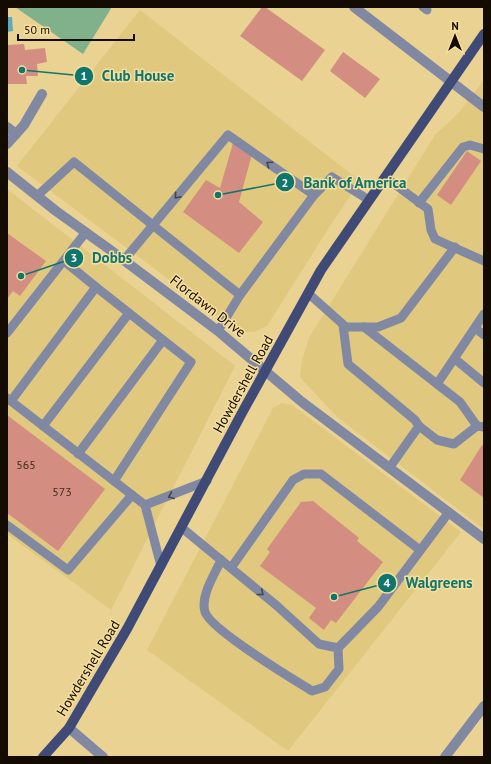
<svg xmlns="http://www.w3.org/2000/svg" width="491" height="764" font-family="'PT Sans',sans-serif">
  <rect width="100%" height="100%" fill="#e9d292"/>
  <g fill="#e1c87f">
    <path d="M140,10L360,181L328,229L267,326L254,332L238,331L17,166Z"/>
    <path d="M484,80V529L337,417L300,377L302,360L309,338L435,135L458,114Z"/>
    <path d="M7,189L235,366L111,610L7,534Z"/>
    <path d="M282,403L292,405L461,532L288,751L147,650L273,408Z"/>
  </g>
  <path fill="#80b18b" d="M15,7H112L83,54Z"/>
  <path fill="#5aadbc" d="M7,17H12L13,31L7,32Z"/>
  <g fill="#d38e81">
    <path d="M262,7H265L325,50L302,81L240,36Z"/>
    <path d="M24,44L25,50L45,48L47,62L37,64L38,76H26L27,84H7V45Z"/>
    <path d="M343,52L380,79L365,98L330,71Z"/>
    <path d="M233,143L252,154L239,202L263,222L239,253L183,212L206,180L220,188Z"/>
    <path d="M467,151L481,161L451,205L437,195Z"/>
    <path d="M7,233L46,261L20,296L13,291L7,299Z"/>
    <path d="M7,415L105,489L58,551L7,513Z"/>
    <path d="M482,445L484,447V498L460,480Z"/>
    <path d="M313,501L359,538L357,541L383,562L336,623L331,620L324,630L309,618L316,608L260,566L270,552L267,549L301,502Z"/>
  </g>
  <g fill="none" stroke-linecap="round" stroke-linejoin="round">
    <g stroke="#8189a2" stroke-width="9">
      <path d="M423,7L427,10"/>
      <path d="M385,177L428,209L431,230L435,239L484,261"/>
      <path d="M37,196L74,162L240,295L314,195"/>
      <path d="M419,203L463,147L470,145L484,149"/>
      <path d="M124,260L228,135L314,195L332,177L369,200"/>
      <path d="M96,287L191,362L114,481"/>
      <path d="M309,294L346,327H378L401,318L455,247"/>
      <path d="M343,325L348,364L415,420L419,426L390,467"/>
      <path d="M364,327L460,402L477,426"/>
      <path d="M475,328L484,335"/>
      <path d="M218,331L240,295"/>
      <path d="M7,333L86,232"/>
      <path d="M455,359L484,383"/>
      <path d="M437,384L484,314"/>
      <path d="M7,398L145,505"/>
      <path d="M11,401L96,287L64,261"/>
      <path d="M43,426L129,313"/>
      <path d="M419,426L437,440L454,444L477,426L484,427"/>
      <path d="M78,454L163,340"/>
      <path d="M7,525L68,570L132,495"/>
      <path d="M182,528L276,605L319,644L338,648L378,607L449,512"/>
      <path d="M221,560C215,574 200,596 205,612C211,630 293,679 312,691L325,687L339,669L338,648"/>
      <path d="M161,566L145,505L207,481"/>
      <path d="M231,568L293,480L304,474H321L420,550"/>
    </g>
    <g stroke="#8189a2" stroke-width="10">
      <path d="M354,7L484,107"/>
      <path d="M7,127L16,134"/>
      <path d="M7,144L24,125L42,94"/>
      <path d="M7,172L56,211L109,249L218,331L302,402L484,539"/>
      <path d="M69,728L103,757"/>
      <path d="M445,757L484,706"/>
    </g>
    <path stroke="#3f4b76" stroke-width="10" d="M43,757L69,728L127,629L243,411L321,270L484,34"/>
  </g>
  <defs><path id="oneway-chevron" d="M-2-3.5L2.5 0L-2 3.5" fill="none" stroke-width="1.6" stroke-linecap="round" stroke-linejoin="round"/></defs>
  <g stroke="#444449">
    <use href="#oneway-chevron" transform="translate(269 164) rotate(-145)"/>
    <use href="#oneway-chevron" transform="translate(177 196) rotate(130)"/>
    <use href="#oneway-chevron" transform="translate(171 496) rotate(159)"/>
    <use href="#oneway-chevron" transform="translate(261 593) rotate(39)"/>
  </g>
  <g text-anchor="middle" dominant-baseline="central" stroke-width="3" stroke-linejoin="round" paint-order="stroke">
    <g font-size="12" fill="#432c20">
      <text x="26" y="464">565</text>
      <text x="62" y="491">573</text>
    </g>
    <g font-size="14" fill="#130b00" stroke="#f6df9e">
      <text transform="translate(208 306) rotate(38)">Flordawn Drive</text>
      <text transform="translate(243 384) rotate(-61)">Howdershell Road</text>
      <text transform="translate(88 668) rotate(-59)">Howdershell Road</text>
    </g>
  </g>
  <path fill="none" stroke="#0f766e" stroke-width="1.5" d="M22 70L84 76M218 195L285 182M21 276L74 258M334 597L387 583"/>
  <g fill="#0f766e" stroke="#f6df9e" stroke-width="1.5">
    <circle cx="22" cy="70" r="4"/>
    <circle cx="218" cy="195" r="4"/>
    <circle cx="21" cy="276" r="4"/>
    <circle cx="334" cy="597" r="4"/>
    <circle cx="84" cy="76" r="10"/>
    <circle cx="285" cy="182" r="10"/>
    <circle cx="74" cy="258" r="10"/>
    <circle cx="387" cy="583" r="10"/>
  </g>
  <g font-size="12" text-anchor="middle" font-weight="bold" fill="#fff">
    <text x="84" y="80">1</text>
    <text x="285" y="187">2</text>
    <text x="74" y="262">3</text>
    <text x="387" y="587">4</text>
  </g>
  <g font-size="15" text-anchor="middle" font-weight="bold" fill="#0f766e" stroke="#f6df9e" stroke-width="3" stroke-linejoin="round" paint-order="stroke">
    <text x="138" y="81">Club House</text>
    <text x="355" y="188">Bank of America</text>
    <text x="112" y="263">Dobbs</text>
    <text x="439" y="588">Walgreens</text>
  </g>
  <rect width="491" height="764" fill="none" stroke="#130b00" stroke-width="16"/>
  <g transform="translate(455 36)" stroke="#f6df9e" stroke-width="3" paint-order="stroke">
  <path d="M0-3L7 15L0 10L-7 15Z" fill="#130b00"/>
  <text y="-6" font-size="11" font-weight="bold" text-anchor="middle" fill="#130b00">N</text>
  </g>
  <path d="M18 34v6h116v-6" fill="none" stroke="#130b00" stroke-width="2"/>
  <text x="24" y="34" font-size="12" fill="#130b00" stroke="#f6df9e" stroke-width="3" paint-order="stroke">50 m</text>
</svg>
